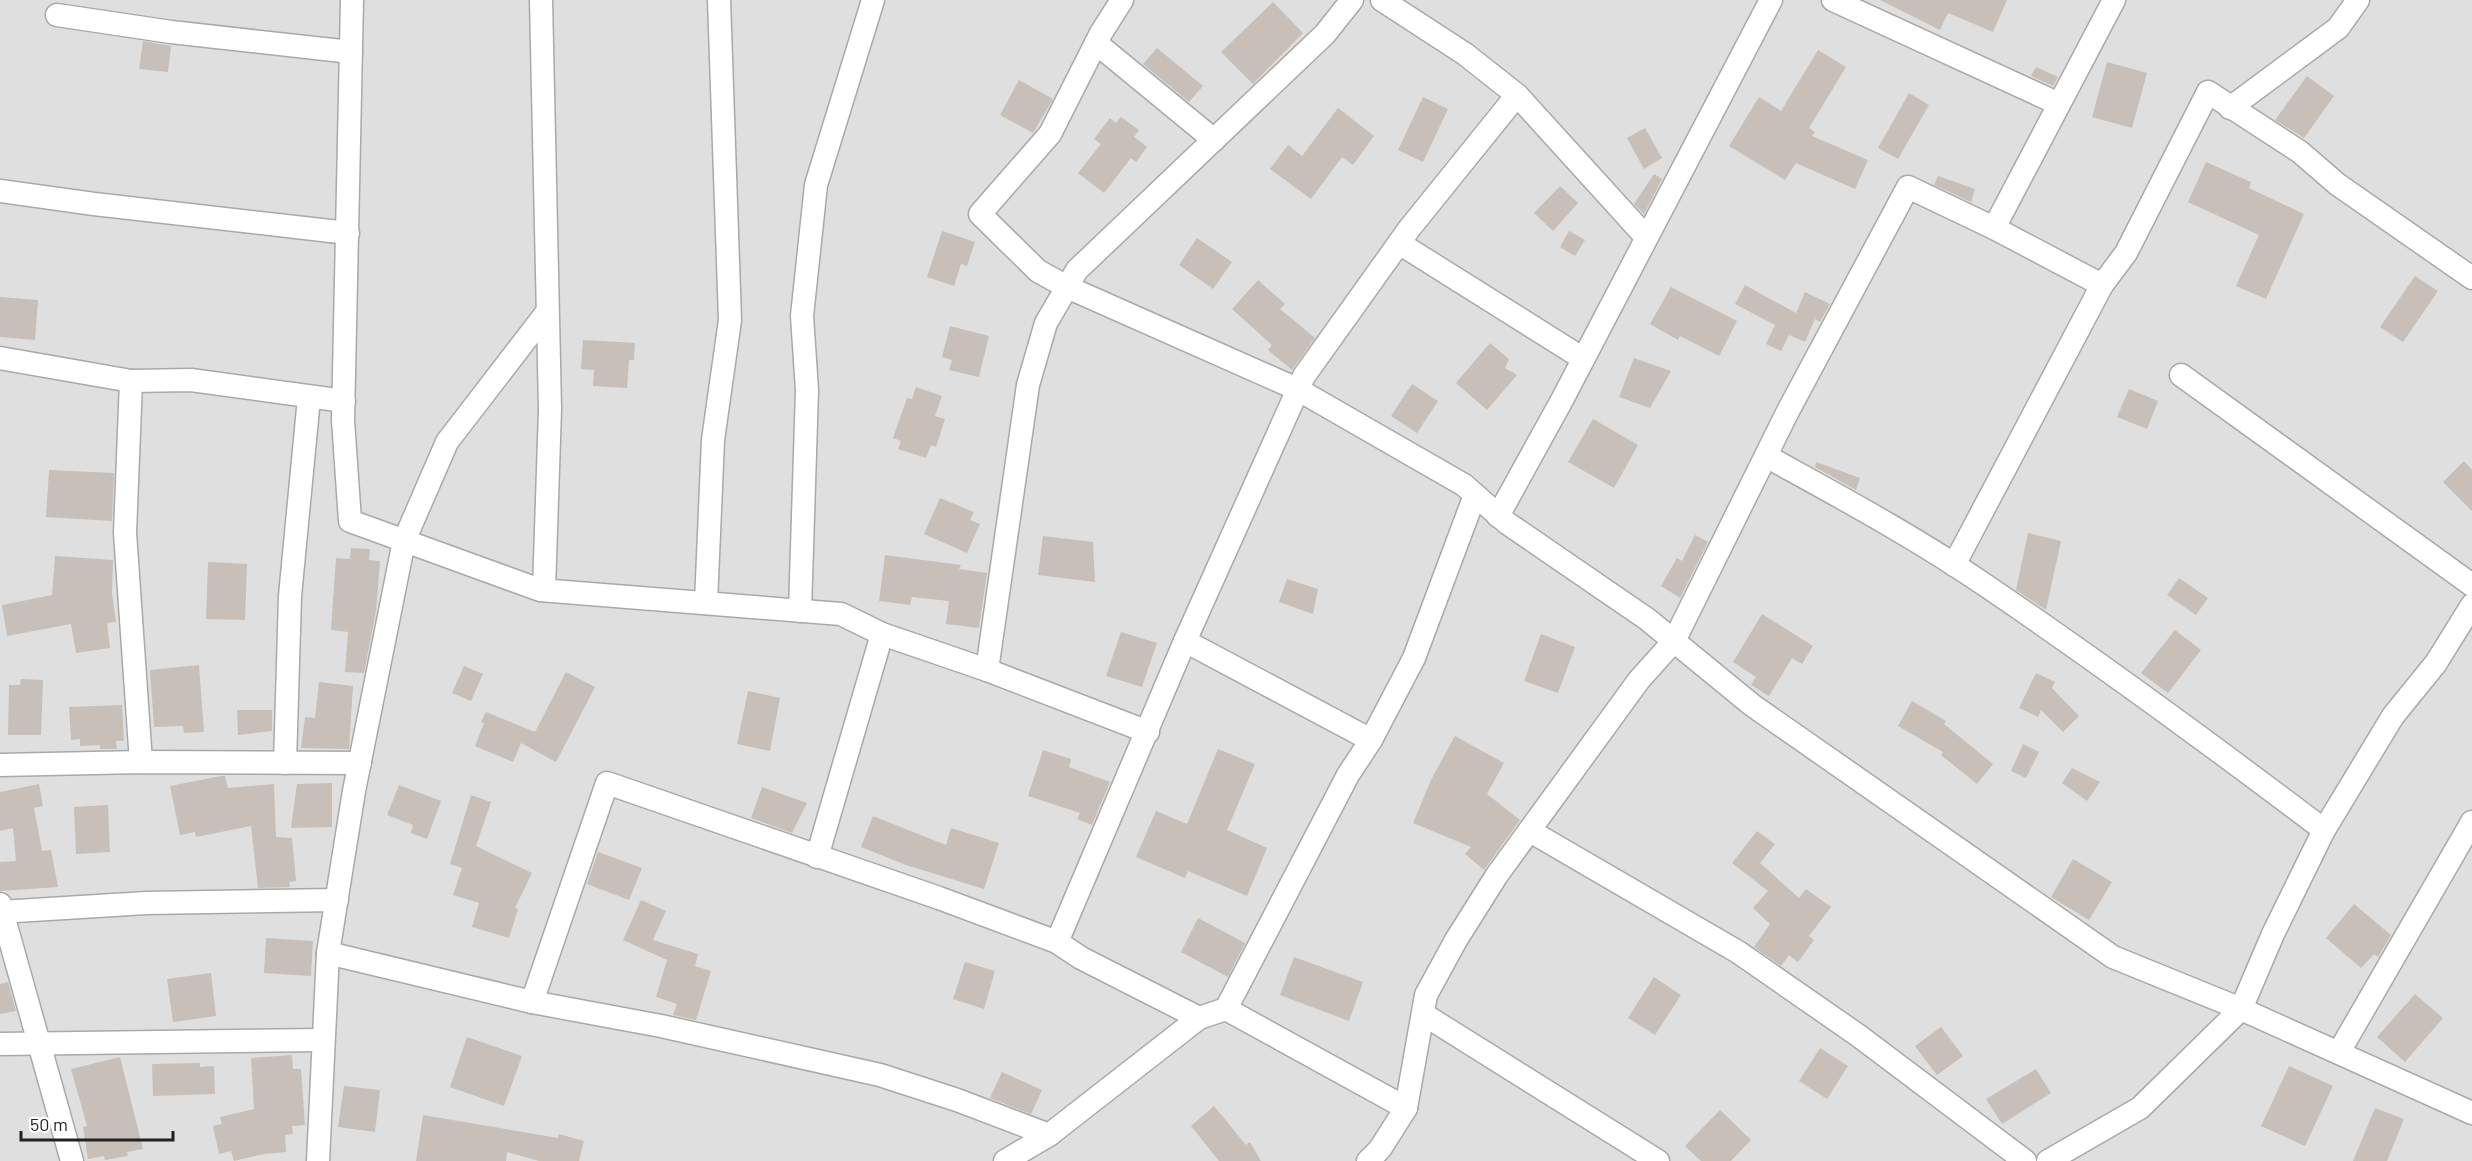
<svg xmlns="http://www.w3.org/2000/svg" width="2472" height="1161" font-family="Barlow,sans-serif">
  <rect width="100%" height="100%" fill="#f2efe9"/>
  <rect fill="#e0dfdf" x="0" y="0" width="2472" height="1161"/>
  <g fill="#c7bfb8">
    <path d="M1880,0H2007L1993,32L1948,13L1940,30Z"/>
    <path d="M1273,2L1303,33L1253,84L1221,52Z"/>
    <path d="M143,41L171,46L168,72L139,69Z"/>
    <path d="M1157,48L1203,86L1189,102L1143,64Z"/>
    <path d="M1818,50L1846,67L1809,128L1815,132L1812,136L1868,160L1855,189L1796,163L1785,180L1729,146L1759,97L1781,111Z"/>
    <path d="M2107,62L2147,73L2132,128L2092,117Z"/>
    <path d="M2036,67L2058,77L2053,86L2031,76Z"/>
    <path d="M2307,76L2334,96L2304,138L2275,120Z"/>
    <path d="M1019,80L1053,99L1033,133L1000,115Z"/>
    <path d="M1909,93L1929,105L1898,159L1878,148Z"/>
    <path d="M1423,97L1448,109L1423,162L1398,150Z"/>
    <path d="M1338,108L1374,136L1353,165L1342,157L1311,199L1270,169L1288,145L1302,156Z"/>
    <path d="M1121,117L1139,130L1134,137L1147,147L1136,162L1131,158L1104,193L1078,173L1101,144L1094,139L1110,118L1116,123Z"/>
    <path d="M1645,128L1662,158L1644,169L1627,138Z"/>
    <path d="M2206,162L2251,182L2249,188L2304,214L2266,299L2236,286L2259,235L2188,202Z"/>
    <path d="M1654,174L1662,179L1644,214L1634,204Z"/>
    <path d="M1938,176L1975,189L1971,202L1934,185Z"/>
    <path d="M1560,186L1578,203L1553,231L1534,213Z"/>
    <path d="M942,231L975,242L967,266L961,264L954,286L927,277Z"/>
    <path d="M1569,231L1585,240L1575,256L1560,247Z"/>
    <path d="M1197,238L1232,262L1213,289L1179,265Z"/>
    <path d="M2415,276L2438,291L2403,342L2380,327Z"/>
    <path d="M1258,280L1285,304L1280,309L1315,338L1292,370L1268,350L1272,345L1232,309Z"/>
    <path d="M1745,285L1796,313L1805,292L1830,304L1820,322L1815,319L1805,342L1789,335L1781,351L1766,344L1775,325L1735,304Z"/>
    <path d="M1671,287L1737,321L1719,356L1680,336L1678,340L1650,324Z"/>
    <path d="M0,297L38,300L35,340L0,337Z"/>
    <path d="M950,326L989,336L979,377L949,370L952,360L942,357Z"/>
    <path d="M583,340L635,343L634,360H629L627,388L593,386L594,370L581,369Z"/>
    <path d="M1490,343L1509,359L1505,368L1517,375L1487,410L1456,383Z"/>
    <path d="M1634,358L1671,371L1650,408L1619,397Z"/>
    <path d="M1412,384L1438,401L1417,433L1391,416Z"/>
    <path d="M916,387L942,396L935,416L945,419L936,447L931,445L926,458L898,449L901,441L893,438L907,398L912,399Z"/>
    <path d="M2129,389L2158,401L2147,429L2117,417Z"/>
    <path d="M1593,419L1638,445L1614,488L1568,462Z"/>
    <path d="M2464,461L2472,470V511L2443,482Z"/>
    <path d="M1816,462L1860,478L1856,490L1815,467Z"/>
    <path d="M49,470L114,473L112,521L46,517Z"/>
    <path d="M940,498L974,512L970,520L980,524L967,553L924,534Z"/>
    <path d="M2028,533L2061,541L2046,610L2016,590Z"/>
    <path d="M1695,535L1708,542L1680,598L1661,586L1677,558L1682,561Z"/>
    <path d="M1043,536L1093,542L1095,582L1038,575Z"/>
    <path d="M351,548L370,549L369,560L380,561L376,611L364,673L345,672L348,632L331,630L336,558L350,559Z"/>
    <path d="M885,555L961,565L959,569L987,573L979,628L946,624L949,601L912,597L910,605L879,601Z"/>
    <path d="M55,556L113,560L112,593L116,622L107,623L110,648L76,653L71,624L7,636L2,605L52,595Z"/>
    <path d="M208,562L247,564L245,620L206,619Z"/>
    <path d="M2179,578L2208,598L2196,615L2167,595Z"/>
    <path d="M1287,579L1318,589L1313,614L1279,602Z"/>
    <path d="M1762,614L1813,646L1802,664L1792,658L1769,696L1751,685L1756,677L1733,662Z"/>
    <path d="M2175,630L2201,650L2168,693L2141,673Z"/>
    <path d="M1121,632L1157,643L1142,687L1106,676Z"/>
    <path d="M1541,634L1575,647L1558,693L1524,681Z"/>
    <path d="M199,665L204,732L184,733L183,726L154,727L150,670Z"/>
    <path d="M464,666L483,674L471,701L452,693Z"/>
    <path d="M566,672L595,687L556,762L521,743L513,762L475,746L484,723L481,722L486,712L535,732Z"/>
    <path d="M2036,673L2055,682L2052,688L2079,716L2063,732L2041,710L2038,717L2019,708Z"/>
    <path d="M21,679L43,680L41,735H8L9,685H20Z"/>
    <path d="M319,682L353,686L349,749L301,748L305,717L315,718Z"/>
    <path d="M748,691L780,698L770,751L737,744Z"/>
    <path d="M1912,701L1946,721L1944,724L1993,764L1977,784L1941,755L1943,752L1898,726Z"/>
    <path d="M122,705L124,741H116L117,749H100V745L80,746V739L71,740L69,707Z"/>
    <path d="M237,710H272V731L238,735Z"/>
    <path d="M1455,736L1504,763L1487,794L1520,820L1484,870L1465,854L1471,847L1413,823L1431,780Z"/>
    <path d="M2023,744L2039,752L2026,778L2011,771Z"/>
    <path d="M1218,749L1255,764L1227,830L1267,848L1247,896L1188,871L1185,878L1136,857L1156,811L1187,824Z"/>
    <path d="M1043,750L1071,759L1069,767L1110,782L1092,825L1077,819L1080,813L1028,796Z"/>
    <path d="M2072,768L2100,782L2087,801L2062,783Z"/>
    <path d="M221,776H225L228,788L274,784L276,837L292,838L296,881L289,882L290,887L258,888L251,826L196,837L195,832L180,835L170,786Z"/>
    <path d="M332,783V827L291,828L297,784Z"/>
    <path d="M39,784L43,806L34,808L42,851L51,850L58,887L0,891V862L16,861L13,828L0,831V792Z"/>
    <path d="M399,785L441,801L427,839L411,833L413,825L387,815Z"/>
    <path d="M762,787L807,803L792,833L751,818Z"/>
    <path d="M471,795L491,802L476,846L532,873L515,908L518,909L509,938L472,927L479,903L453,895L462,868L450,864Z"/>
    <path d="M108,805L110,852L76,854L74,807Z"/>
    <path d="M873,816L946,845L951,828L999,843L984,889L906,865L861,847Z"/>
    <path d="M1757,831L1775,844L1760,863L1799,898L1806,889L1831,907L1809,936L1814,940L1798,962L1789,955L1781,966L1754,947L1770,924L1753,908L1768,891L1732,863Z"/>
    <path d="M598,852L642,868L629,900L587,884Z"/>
    <path d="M2073,859L2112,882L2089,920L2051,897Z"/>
    <path d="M641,900L666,911L653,940L698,954L695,966L711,971L696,1020L673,1015L677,1004L656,997L667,960L623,940Z"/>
    <path d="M2354,904L2391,935L2378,957L2374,954L2361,968L2326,938Z"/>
    <path d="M1198,918L1245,943L1228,977L1181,952Z"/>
    <path d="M266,938L313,941L311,976L264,973Z"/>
    <path d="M1294,957L1363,982L1349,1021L1280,995Z"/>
    <path d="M965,962L995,971L984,1009L953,999Z"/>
    <path d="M211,973L216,1016L173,1022L167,979Z"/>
    <path d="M1654,977L1681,995L1655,1035L1628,1018Z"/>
    <path d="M8,982L16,1011L0,1014V984Z"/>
    <path d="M2415,994L2443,1018L2405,1062L2377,1037Z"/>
    <path d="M1941,1027L1963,1056L1937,1075L1915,1046Z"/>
    <path d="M467,1037L522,1056L504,1106L450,1087Z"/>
    <path d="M1820,1048L1848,1066L1827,1099L1799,1081Z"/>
    <path d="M292,1055L293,1069H301L305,1125L292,1126L293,1134L285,1135L286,1152L264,1154L234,1161L231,1151L219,1154L213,1126L222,1124L220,1117L254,1109L251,1058Z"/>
    <path d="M120,1057L143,1149L127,1152L128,1156L105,1160L104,1156L88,1159L83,1127L87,1126L71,1069Z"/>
    <path d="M200,1063V1067L214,1066L215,1094L153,1096L152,1064Z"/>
    <path d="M2289,1066L2333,1086L2305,1146L2261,1126Z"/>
    <path d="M2036,1069L2051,1093L2002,1124L1986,1099Z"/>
    <path d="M1002,1072L1042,1090L1031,1114L990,1098Z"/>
    <path d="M344,1086L380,1090L375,1132L338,1127Z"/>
    <path d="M1214,1106L1246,1145L1250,1142L1261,1161H1219L1191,1126Z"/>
    <path d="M2375,1108L2404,1119L2387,1161H2353Z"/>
    <path d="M1720,1110L1751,1140L1731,1161H1701L1685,1146Z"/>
    <path d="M423,1115L558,1138L559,1134L584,1141L579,1161H539L507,1152L506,1161H416Z"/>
  </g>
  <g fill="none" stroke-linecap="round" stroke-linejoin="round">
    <g stroke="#a9a9a9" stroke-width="25">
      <g id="street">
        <path d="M352,0L343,420L350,521L540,590L841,614L882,634L987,670"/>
        <path d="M541,0L550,409L544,590"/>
        <path d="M1122,0L1101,33L1050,134L980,214L1038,271L1067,287L1297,389L1464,485L1507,523L1647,619L1752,705L2113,957L2241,1009L2472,1113"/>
        <path d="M1382,0L1465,54L1517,95L1646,237"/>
        <path d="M1833,0L2059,104"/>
        <path d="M57,15L171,32L351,52"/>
        <path d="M1096,43L1214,140"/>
        <path d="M2230,108L2338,28L2358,0"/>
        <path d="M0,191L94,204L348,233"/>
        <path d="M1994,228L2114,0"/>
        <path d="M1399,243L1582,358"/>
        <path d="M0,358L131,381L191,380L344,401"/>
        <path d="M2181,375L2472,585"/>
        <path d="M131,381L125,533L141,762"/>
        <path d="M1766,456C1840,497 1915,537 1985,585C2100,663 2213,746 2324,830"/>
        <path d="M1498,516L1562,400L1771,0"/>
        <path d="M1954,565L2102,285L2126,253L2208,92L2300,152L2337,184L2472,278"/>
        <path d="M706,603L713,440L730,320L719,0"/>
        <path d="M800,611L807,390L802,316L816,185L873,0"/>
        <path d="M1185,641L1371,740"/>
        <path d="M1148,732L987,670L1028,385L1046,323L1077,270L1325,34L1352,0"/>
        <path d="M285,763L290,596L309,398"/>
        <path d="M0,765L141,762L360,763"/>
        <path d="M1530,831L1738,952L1859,1036L2025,1161"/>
        <path d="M817,857L882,634"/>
        <path d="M0,904L72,1161"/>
        <path d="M0,912L146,903L337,900"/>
        <path d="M1057,942L1185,641L1304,376L1409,229L1517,95"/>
        <path d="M328,953L532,1002L607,783L939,898L1057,942L1081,958L1199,1018"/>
        <path d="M532,1002L661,1026L880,1075L957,1100L1049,1135"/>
        <path d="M1226,1009L1348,775L1371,740L1414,658L1475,495"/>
        <path d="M1423,1014L1658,1161"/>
        <path d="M0,1044L323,1040"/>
        <path d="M2339,1052L2472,822"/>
        <path d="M318,1161L328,953L354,791L404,541L447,442L547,312"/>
        <path d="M1005,1161L1049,1135L1199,1018L1226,1009L1406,1108"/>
        <path d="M1368,1161L1380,1149L1406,1108L1426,995L1456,940L1497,875L1639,680L1674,641L1788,411L1908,187L1994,228L2102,285"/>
        <path d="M2048,1161L2140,1108L2241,1009L2273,934L2324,830L2393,716L2436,663L2472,605"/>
      </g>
    </g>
    <use href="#street" stroke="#fff" stroke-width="22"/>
  </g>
  <path d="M21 1131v9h152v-9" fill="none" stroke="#222222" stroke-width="3"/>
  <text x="30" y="1131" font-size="18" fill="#222222" stroke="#ffffff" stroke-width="4.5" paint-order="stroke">50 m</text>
</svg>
